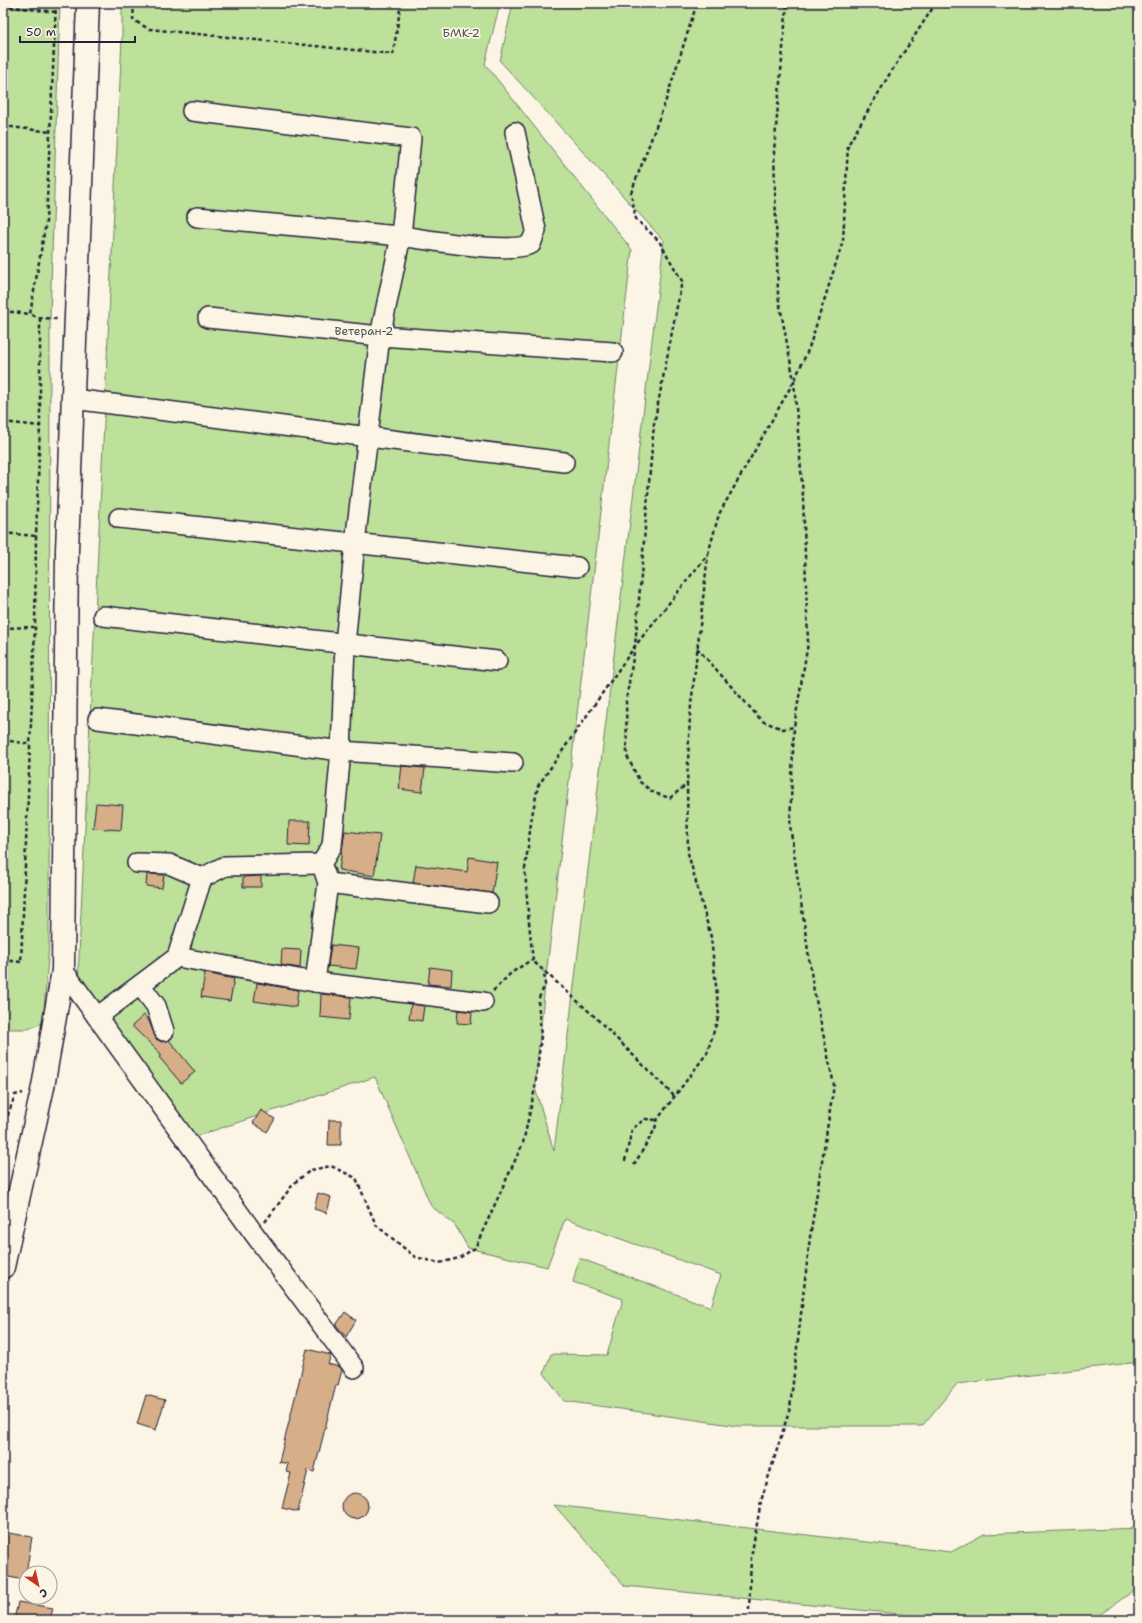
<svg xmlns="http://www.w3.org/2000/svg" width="1142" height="1623" font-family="'Shantell Sans',sans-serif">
  <rect width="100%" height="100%" fill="#fcf5e5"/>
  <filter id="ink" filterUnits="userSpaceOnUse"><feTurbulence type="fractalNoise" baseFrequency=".025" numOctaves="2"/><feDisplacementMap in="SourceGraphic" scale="8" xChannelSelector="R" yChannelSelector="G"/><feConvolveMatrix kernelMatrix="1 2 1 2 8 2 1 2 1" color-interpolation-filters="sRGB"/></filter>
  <g filter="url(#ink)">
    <g fill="#bde09a" stroke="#70816a">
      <path d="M3,3H60L50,318L49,944L43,1023L28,1029H3Z"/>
      <path d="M122,3H500L485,64L632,250L545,985L535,1088L554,1151L664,241L500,61L513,3H1139V1362L957,1384L922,1426H738L564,1401L544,1373L551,1354L607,1355L623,1299L573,1282L579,1258L711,1307L721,1275L565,1219L547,1267L468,1248L455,1225L431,1206L375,1077L185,1140L77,998L122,38Z"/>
      <path d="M554,1505L951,1552L984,1534L1139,1528V1587L1092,1620H957L625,1586Z"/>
    </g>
    <g fill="#d6ae87" stroke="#22223b">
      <path d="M402,766L425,768L422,792L399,789Z"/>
      <path d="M96,803L123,805L121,830L93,828Z"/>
      <path d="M289,821H310L309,846L288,845Z"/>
      <path d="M345,831L380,835L374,876L339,870Z"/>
      <path d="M469,857L497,862L492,893L413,883L416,865L467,872Z"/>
      <path d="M147,874L164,875L162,888L146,886Z"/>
      <path d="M261,876V887H243V877Z"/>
      <path d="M331,945L359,948L356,969L328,966Z"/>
      <path d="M282,949L301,950L300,968L281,965Z"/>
      <path d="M430,967L452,970L451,986L428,984Z"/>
      <path d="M205,973L234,979L230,1001L201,997Z"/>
      <path d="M257,983L298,990L296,1007L254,1001Z"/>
      <path d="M321,994L351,997L349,1020L320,1017Z"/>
      <path d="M411,1004L424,1006L422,1021L409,1019Z"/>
      <path d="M458,1010L472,1012L471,1024L457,1023Z"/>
      <path d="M144,1015L149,1021L156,1039L162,1042L169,1040L195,1072L181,1083L159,1057L162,1055L132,1026Z"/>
      <path d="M261,1110L275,1119L267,1132L253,1123Z"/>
      <path d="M329,1120H341V1145H328Z"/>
      <path d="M318,1193L331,1197L327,1213L314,1209Z"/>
      <path d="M345,1312L356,1320L346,1337L336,1325Z"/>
      <path d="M307,1349L331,1355L328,1364L340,1367L342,1370L338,1385H336L314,1472L308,1470L298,1512L282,1508L291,1473L286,1472L288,1464L279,1462Z"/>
      <path d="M146,1395L165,1400L156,1430L137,1424Z"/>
      <circle cx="355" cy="1506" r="13"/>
      <path d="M3,1532L32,1537L25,1580L3,1576Z"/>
      <path d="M18,1602L53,1608L50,1620H14Z"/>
    </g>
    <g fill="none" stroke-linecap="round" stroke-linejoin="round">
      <g stroke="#22223b" stroke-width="22">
        <g id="minor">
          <path d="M197,217C264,223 332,229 399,236C429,239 506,255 531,244L536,230L515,132"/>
          <path d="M208,318L380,336L613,352"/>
          <path d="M73,399L564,462"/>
          <path d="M119,518L577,567"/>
          <path d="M103,616L497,661"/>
          <path d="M98,719L341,751L513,763"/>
          <path d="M137,863L169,864L202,878"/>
          <path d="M328,883L488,903"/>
          <path d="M177,957L315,982L483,1002"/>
          <path d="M63,970L255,1235L354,1368"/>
          <path d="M315,982L328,883L324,871"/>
          <path d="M141,986L156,1006L164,1031"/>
          <path d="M97,1017L177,957L202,878L225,866L321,864L332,846L341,751L345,644L355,543L380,336L401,236L411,138L192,111"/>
        </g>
      </g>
      <g stroke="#22223b" stroke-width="25">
        <path id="major" d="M3,1267L43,1087L63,970L67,550L88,3"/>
      </g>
      <g stroke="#22223b" stroke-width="2.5" stroke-dasharray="4 3" stroke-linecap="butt">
        <path d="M56,3L46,222L30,314L40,318L58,319"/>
        <path d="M134,3L133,20L149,29L393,54L401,3"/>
        <path d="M3,6L56,12"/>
        <path d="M3,126L51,132"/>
        <path d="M3,311L30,314"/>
        <path d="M3,422L40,426"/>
        <path d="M3,533L36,536"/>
        <path d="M708,554L719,514L794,381L809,348L843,241L848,145L889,75L936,3"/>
        <path d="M3,628L34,627"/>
        <path d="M697,648L762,721L783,729L794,727L808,643L803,496L794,381L778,295L774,151L787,3"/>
        <path d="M3,740L30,744"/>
        <path d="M3,960L21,962L35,627L36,536L40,426V318"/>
        <path d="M493,991L511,973L531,960L533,961"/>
        <path d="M674,1096L595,1017L533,961L528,913L525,869L532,816L538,786L635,646L708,554L690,715L687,784"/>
        <path d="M3,1129L15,1095L23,1093"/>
        <path d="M625,1161L632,1129L645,1119L657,1120"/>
        <path d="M634,1165L655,1129L657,1120L707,1053L719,1015L711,937L688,853L687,784L670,798L654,793L640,782L627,756L626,701L635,646L654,424L682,281L659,241L636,219L631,193L666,100L697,3"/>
        <path d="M265,1222L294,1183L311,1170L331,1166L356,1178L376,1225L415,1257L439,1263L459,1258L475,1248L523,1143L535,1088L541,1036L538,1000L545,985L544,971"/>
        <path d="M749,1610L751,1558L761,1501L790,1408L810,1237L834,1085L813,986L790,825L794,727"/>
      </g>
      <use href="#minor" stroke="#fcf5e5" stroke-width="19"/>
      <use href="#major" stroke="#fcf5e5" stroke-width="22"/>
    </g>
  </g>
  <g text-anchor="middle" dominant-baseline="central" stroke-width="3.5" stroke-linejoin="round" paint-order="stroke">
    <g font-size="12" fill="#495253" stroke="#fcf5e5">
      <text x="461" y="33">БМК-2</text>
      <text x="364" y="331">Ветеран-2</text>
    </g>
  </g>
  <rect width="1142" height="1623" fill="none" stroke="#fcf5e5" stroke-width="16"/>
  <rect x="8" y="8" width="1126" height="1607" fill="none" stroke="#22223b" stroke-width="1.5" filter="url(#ink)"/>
  <g transform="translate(38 1585) rotate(146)"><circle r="19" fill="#fcf5e5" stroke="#a5a1a1"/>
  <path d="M0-3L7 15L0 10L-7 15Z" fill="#c8321e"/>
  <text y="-6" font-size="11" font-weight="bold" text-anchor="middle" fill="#22223b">С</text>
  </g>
  <path d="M20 36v6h115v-6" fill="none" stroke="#22223b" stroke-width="2"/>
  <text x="26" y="36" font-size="12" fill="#22223b" stroke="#fcf5e5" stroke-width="3" paint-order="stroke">50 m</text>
</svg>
